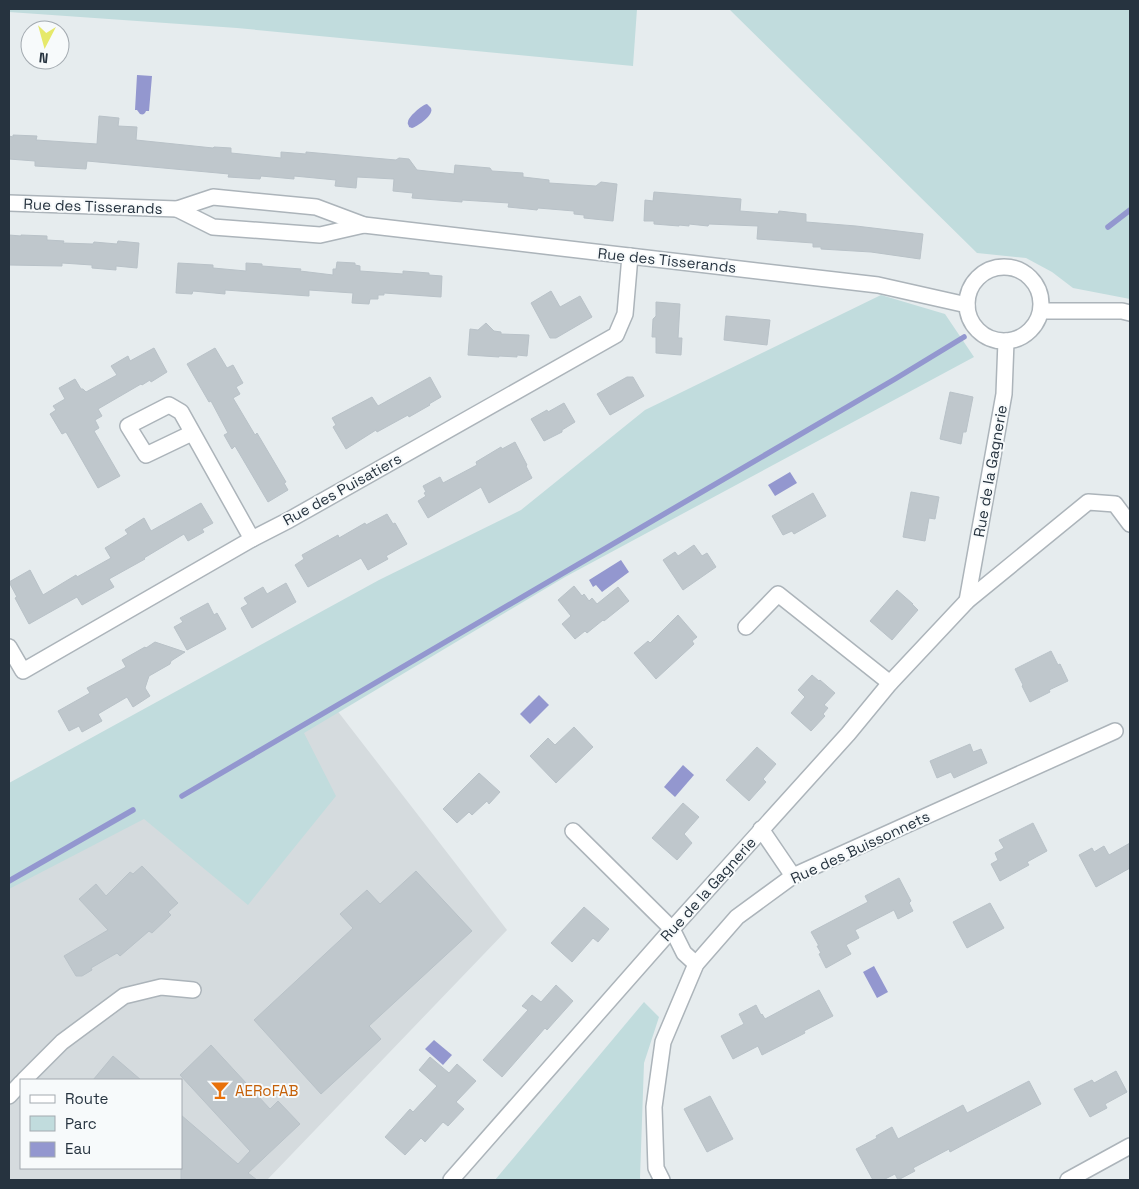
<svg xmlns="http://www.w3.org/2000/svg" width="1139" height="1189" font-family="'Space Grotesk',sans-serif">
  <rect width="100%" height="100%" fill="#e6ecee"/>
  <path fill="#d5dbde" fill-rule="evenodd" d="M329,700L507,930L267,1180H9V883ZM21,1080H181V1168H21Z"/>
  <g fill="#c1dcdd">
    <path d="M9,9H637L633,66L237,28L9,12Z"/>
    <path d="M729,9H1130V299L1073,288L1052,272L1026,258L977,253Z"/>
    <path d="M881,295L945,314L974,357L565,577L304,733L336,796L248,905L144,819L9,889V783L379,580L521,510L645,410Z"/>
    <path d="M644,1002L659,1017L644,1063L640,1178L641,1180H495Z"/>
  </g>
  <g fill="#9397cf">
    <path d="M137,75L152,76L149,111H146C145,114 143,115 140,114L137,110H135Z"/>
    <path d="M427,104L431,108C431,109 432,110 431,112C430,117 417,127 412,128L409,127C409,125 407,124 408,122C408,117 422,105 427,104Z"/>
    <path d="M790,472L797,483L775,496L768,485Z"/>
    <path d="M621,560L629,572L602,592L596,585L593,587L589,580Z"/>
    <path d="M539,695L549,705L530,724L520,714Z"/>
    <path d="M683,765L694,775L675,797L664,787Z"/>
    <path d="M874,966L888,992L877,998L863,972Z"/>
    <path d="M434,1040L452,1055L443,1065L425,1049Z"/>
  </g>
  <g fill="none" stroke-linecap="round" stroke-linejoin="round">
    <g stroke="#9397cf" stroke-width="5.5">
      <path d="M1108,227L1130,210"/>
      <path d="M182,796L895,379L964,337"/>
      <path d="M9,881L133,810"/>
    </g>
  </g>
  <g fill="#bfc7cc" stroke="#b9c2c8">
    <path d="M99,116L119,118L118,126L137,127L136,140L213,148L214,147L231,148V153L281,158V152L306,154V152L396,160L399,158L409,159L417,170L454,174L455,165L490,168L492,171L523,173V177L549,180V183L596,186L601,182L617,184L613,221L584,218V215L574,214V211L538,208L537,210L528,209L508,207L509,203L462,200V202L412,198L413,193L393,191L394,179L357,177L356,188L335,186L336,180L294,176V179L261,176L260,179L228,177L229,174L87,161L86,169L35,166V161L9,159V136L13,137V135L37,136L36,140L97,144Z"/>
    <path d="M654,192L741,199L740,211L778,214L779,211L806,214V222L856,226L923,234L920,259L871,252L821,249V247H813V243L757,239L758,226L709,224L708,226L689,224V226L679,225V226L654,224V221H644L645,200L653,201Z"/>
    <path d="M9,235L21,236V235L47,236V240L64,241L63,243L93,244L94,242L117,244L118,241L139,243L137,268L116,266V270L92,268V265L62,263V266L9,265Z"/>
    <path d="M337,262L355,263V265L360,266V271L403,274V271L429,273V275L442,276L441,297L384,293V295H378V299H370L369,304L352,303L353,293L309,290V296L225,290V294L193,291L192,294L176,293L178,263L213,265V268L246,271V263L262,264V266L301,269L300,271L333,275V269H336Z"/>
    <path d="M551,291L560,307L580,296L592,317L556,338H550L531,303Z"/>
    <path d="M656,302L680,304L678,338H682L681,355L656,353V337H652L653,319L656,316Z"/>
    <path d="M726,316L770,320L767,345L724,340Z"/>
    <path d="M486,323L494,331L501,332V334L529,335L527,356L517,355V357L499,356V357L468,355L470,329L478,330Z"/>
    <path d="M154,348L167,372L151,382L150,380L142,385L141,384L98,409L102,416L95,420L99,428L94,431L120,476L98,488L66,432L62,434L50,414L56,410L53,406L65,399L59,388L75,379L81,389H83L86,392L117,375L111,366L128,356L130,361Z"/>
    <path d="M215,348L227,368L233,365L243,383L236,387L240,394L233,398L255,435L257,433L286,482L284,483L288,490L268,502L235,446L232,449L224,435L228,433L211,401L209,402L187,364Z"/>
    <path d="M430,377L441,397L429,404L430,405L409,417L408,415L377,432L376,430L346,449L333,427L336,425L332,418L372,397L378,406Z"/>
    <path d="M627,377H633L644,396L610,415L597,394Z"/>
    <path d="M950,392L973,397L966,432H963L961,444L940,439Z"/>
    <path d="M564,403L575,422L562,430V432L544,441L531,419L547,410L548,412Z"/>
    <path d="M515,442L527,465L526,466L532,478L489,503L481,487L428,518L418,501L426,496L424,493L426,492L423,486L440,477L443,483L477,465L476,462L501,447L502,449Z"/>
    <path d="M911,492L939,497L935,519L929,518L925,541L903,537Z"/>
    <path d="M813,493L826,516L794,534L792,531L783,535L772,516Z"/>
    <path d="M201,503L213,523L202,529L204,532L188,541L184,534L144,558L145,559L109,579L114,587L82,605L77,597L29,624L15,598L17,597L9,582L30,570L43,595L76,575L77,577L111,558L105,548L128,534L125,530L144,518L151,531Z"/>
    <path d="M387,514L393,524L395,523L407,544L386,556L388,559L368,570L361,558L308,587L295,565L304,559L302,555L338,535L339,538L365,523L366,525Z"/>
    <path d="M694,545L702,556L707,553L716,567L683,590L663,560L675,552L678,556Z"/>
    <path d="M286,583L296,602L252,628L241,608L248,604L244,598L263,587L267,594Z"/>
    <path d="M574,586L582,596L584,594L589,601L592,598L597,604L618,587L629,601L604,621L603,620L587,633L585,631L575,639L562,624L571,616L558,600Z"/>
    <path d="M897,590L913,604H912L918,610L892,640L870,621Z"/>
    <path d="M208,603L214,615L217,613L226,629L187,650L174,627L183,622L180,618Z"/>
    <path d="M678,615L697,637L692,641L694,644L656,679L634,653L648,641L650,643Z"/>
    <path d="M155,642L185,652L171,661L170,664L149,676L145,688L150,696L133,707L127,697L98,714L102,721L82,732L79,726L69,731L58,711L90,693L87,688L126,667L122,660L145,647L146,648Z"/>
    <path d="M1051,651L1058,665L1060,664L1068,681L1049,690L1050,692L1030,702L1022,686L1023,685L1015,669Z"/>
    <path d="M812,675L819,681L820,680L835,693L824,705L828,708L823,714L825,716L811,731L791,713L805,697L798,690Z"/>
    <path d="M574,727L593,747L556,783L530,756L548,738L555,745Z"/>
    <path d="M970,744L973,752L981,749L987,763L954,778L951,772L937,778L930,761Z"/>
    <path d="M757,747L776,764L763,779L766,782L749,801L726,780Z"/>
    <path d="M479,773L500,792L489,804L487,801L472,815L469,812L457,823L443,809Z"/>
    <path d="M683,803L699,817L684,834L692,843L677,860L652,838Z"/>
    <path d="M1033,823L1047,851L1027,862L1029,865L1000,881L991,864L998,860L995,853L1004,848L999,840Z"/>
    <path d="M1130,843V868L1096,887L1079,855L1092,848L1094,852L1104,846L1109,855Z"/>
    <path d="M142,866L178,903L168,912L171,915L152,933L149,931L120,956L117,953L91,968L92,970L82,976H76L64,956L108,930L79,899L96,884L106,896L130,872L133,874Z"/>
    <path d="M416,871L472,931L369,1026L381,1039L321,1094L254,1020L353,928L340,914L367,890L380,904Z"/>
    <path d="M899,878L911,901L909,903L913,911L898,919L894,910L855,930L859,938L846,945L851,954L826,968L819,954L821,953L817,946H819L811,932L868,902L865,896Z"/>
    <path d="M990,903L1004,928L967,948L953,922Z"/>
    <path d="M584,907L609,929L598,942L593,938L572,962L551,943Z"/>
    <path d="M556,985L573,1001L547,1030L545,1028L502,1077L483,1060L528,1010L522,1006L532,995L541,1002Z"/>
    <path d="M819,990L833,1016L804,1031L805,1033L762,1055L758,1046L733,1059L721,1036L744,1024L739,1014L756,1005L761,1015L762,1014L765,1019Z"/>
    <path d="M211,1045L270,1109L278,1101L300,1124L248,1173L257,1180H181V1115L238,1164L250,1151L180,1075Z"/>
    <path d="M113,1056L141,1080H93Z"/>
    <path d="M430,1057L449,1073L457,1064L476,1081L456,1102L464,1109L448,1126L443,1122L425,1142L421,1138L405,1155L385,1137L410,1109L413,1112L437,1086L419,1070Z"/>
    <path d="M1116,1071L1127,1092L1105,1104L1107,1108L1090,1117L1074,1089L1092,1080L1094,1083Z"/>
    <path d="M1029,1081L1041,1104L963,1145L950,1152L949,1149L913,1168L915,1171L898,1180L895,1174L883,1180H873L856,1149L877,1138L876,1136L892,1127L898,1139L963,1105L967,1113Z"/>
    <path d="M710,1096L733,1139L707,1152L684,1109Z"/>
  </g>
  <g fill="none" stroke-linecap="round" stroke-linejoin="round">
    <g stroke="#acb4ba" stroke-width="18">
      <g id="street">
        <path d="M9,203L177,209L213,197L316,207L364,225L878,285L967,305"/>
        <path d="M177,209L213,227L320,235L364,225"/>
        <circle cx="1004" cy="304" r="37"/>
        <path d="M1041,311H1122L1130,313"/>
        <path d="M192,433L146,455L128,426L169,405L181,412L252,539"/>
        <path d="M967,601L1004,394L1006,341"/>
        <path d="M746,627L778,594L890,683"/>
        <path d="M9,647L23,671L252,539L289,520L616,335L625,314L630,256"/>
        <path d="M761,829L793,876"/>
        <path d="M573,831L672,929L684,953L696,964"/>
        <path d="M24,1080L62,1042L124,996L161,987L193,990"/>
        <path d="M9,1096L21,1083"/>
        <path d="M451,1180L672,929L848,734L890,683L967,601L1088,502L1115,504L1130,524"/>
        <path d="M662,1180L656,1168L654,1107L663,1042L696,964L737,917L793,876L1115,731"/>
        <path d="M1068,1180L1130,1146"/>
      </g>
    </g>
    <use href="#street" stroke="#fff" stroke-width="15"/>
  </g>
  <defs>
    <g id="bar-bare" transform="scale(1.5)"><path d="M-6-5H6L.8 .8V4.5H3.5V6h-7V4.5H-.8V.8Z" fill="#e8710a" stroke="#f7fafb" stroke-width="2.5" paint-order="stroke"/></g>
  </defs>
  <g fill-rule="evenodd">
    <use href="#bar-bare" x="220" y="1090"/>
  </g>
  <g text-anchor="middle" dominant-baseline="central" stroke-width="4" stroke-linejoin="round" paint-order="stroke">
    <g font-size="15" fill="#26333f" stroke="#f7fafb">
      <text transform="translate(93 206) rotate(2)">Rue des Tisserands</text>
      <text transform="translate(667 260) rotate(6)">Rue des Tisserands</text>
      <text transform="translate(990 471) rotate(-80)">Rue de la Gagnerie</text>
      <text transform="translate(342 489) rotate(-29)">Rue des Puisatiers</text>
      <text transform="translate(860 847) rotate(-25)">Rue des Buissonnets</text>
      <text transform="translate(708 889) rotate(-48)">Rue de la Gagnerie</text>
    </g>
    <g font-size="15" fill="#c56008" stroke="#f7fafb" text-anchor="start">
      <text x="235" y="1090">AERoFAB</text>
    </g>
  </g>
  <rect width="1139" height="1189" fill="none" stroke="#26333f" stroke-width="20"/>
  <rect x="20" y="1079" width="162" height="90" fill="#f7fafb" stroke="#a3aab0"/>
  <rect x="30" y="1095" width="25" height="8" fill="#ffffff" stroke="#a3aab0"/>
  <text x="65" y="1104" font-size="15" fill="#26333f">Route</text>
  <rect x="30" y="1116" width="25" height="15" fill="#c1dcdd" stroke="#a3aab0"/>
  <text x="65" y="1129" font-size="15" fill="#26333f">Parc</text>
  <rect x="30" y="1142" width="25" height="15" fill="#9397cf" stroke="#a3aab0"/>
  <text x="65" y="1154" font-size="15" fill="#26333f">Eau</text>
  <g transform="translate(45 45) rotate(186)"><circle r="24" fill="#f7fafb" stroke="#a3aab0"/>
  <path d="M0-4L9 19L0 12L-9 19Z" fill="#e6e96a"/>
  <text y="-8" font-size="14" font-weight="bold" text-anchor="middle" fill="#26333f">N</text>
  </g>
</svg>
